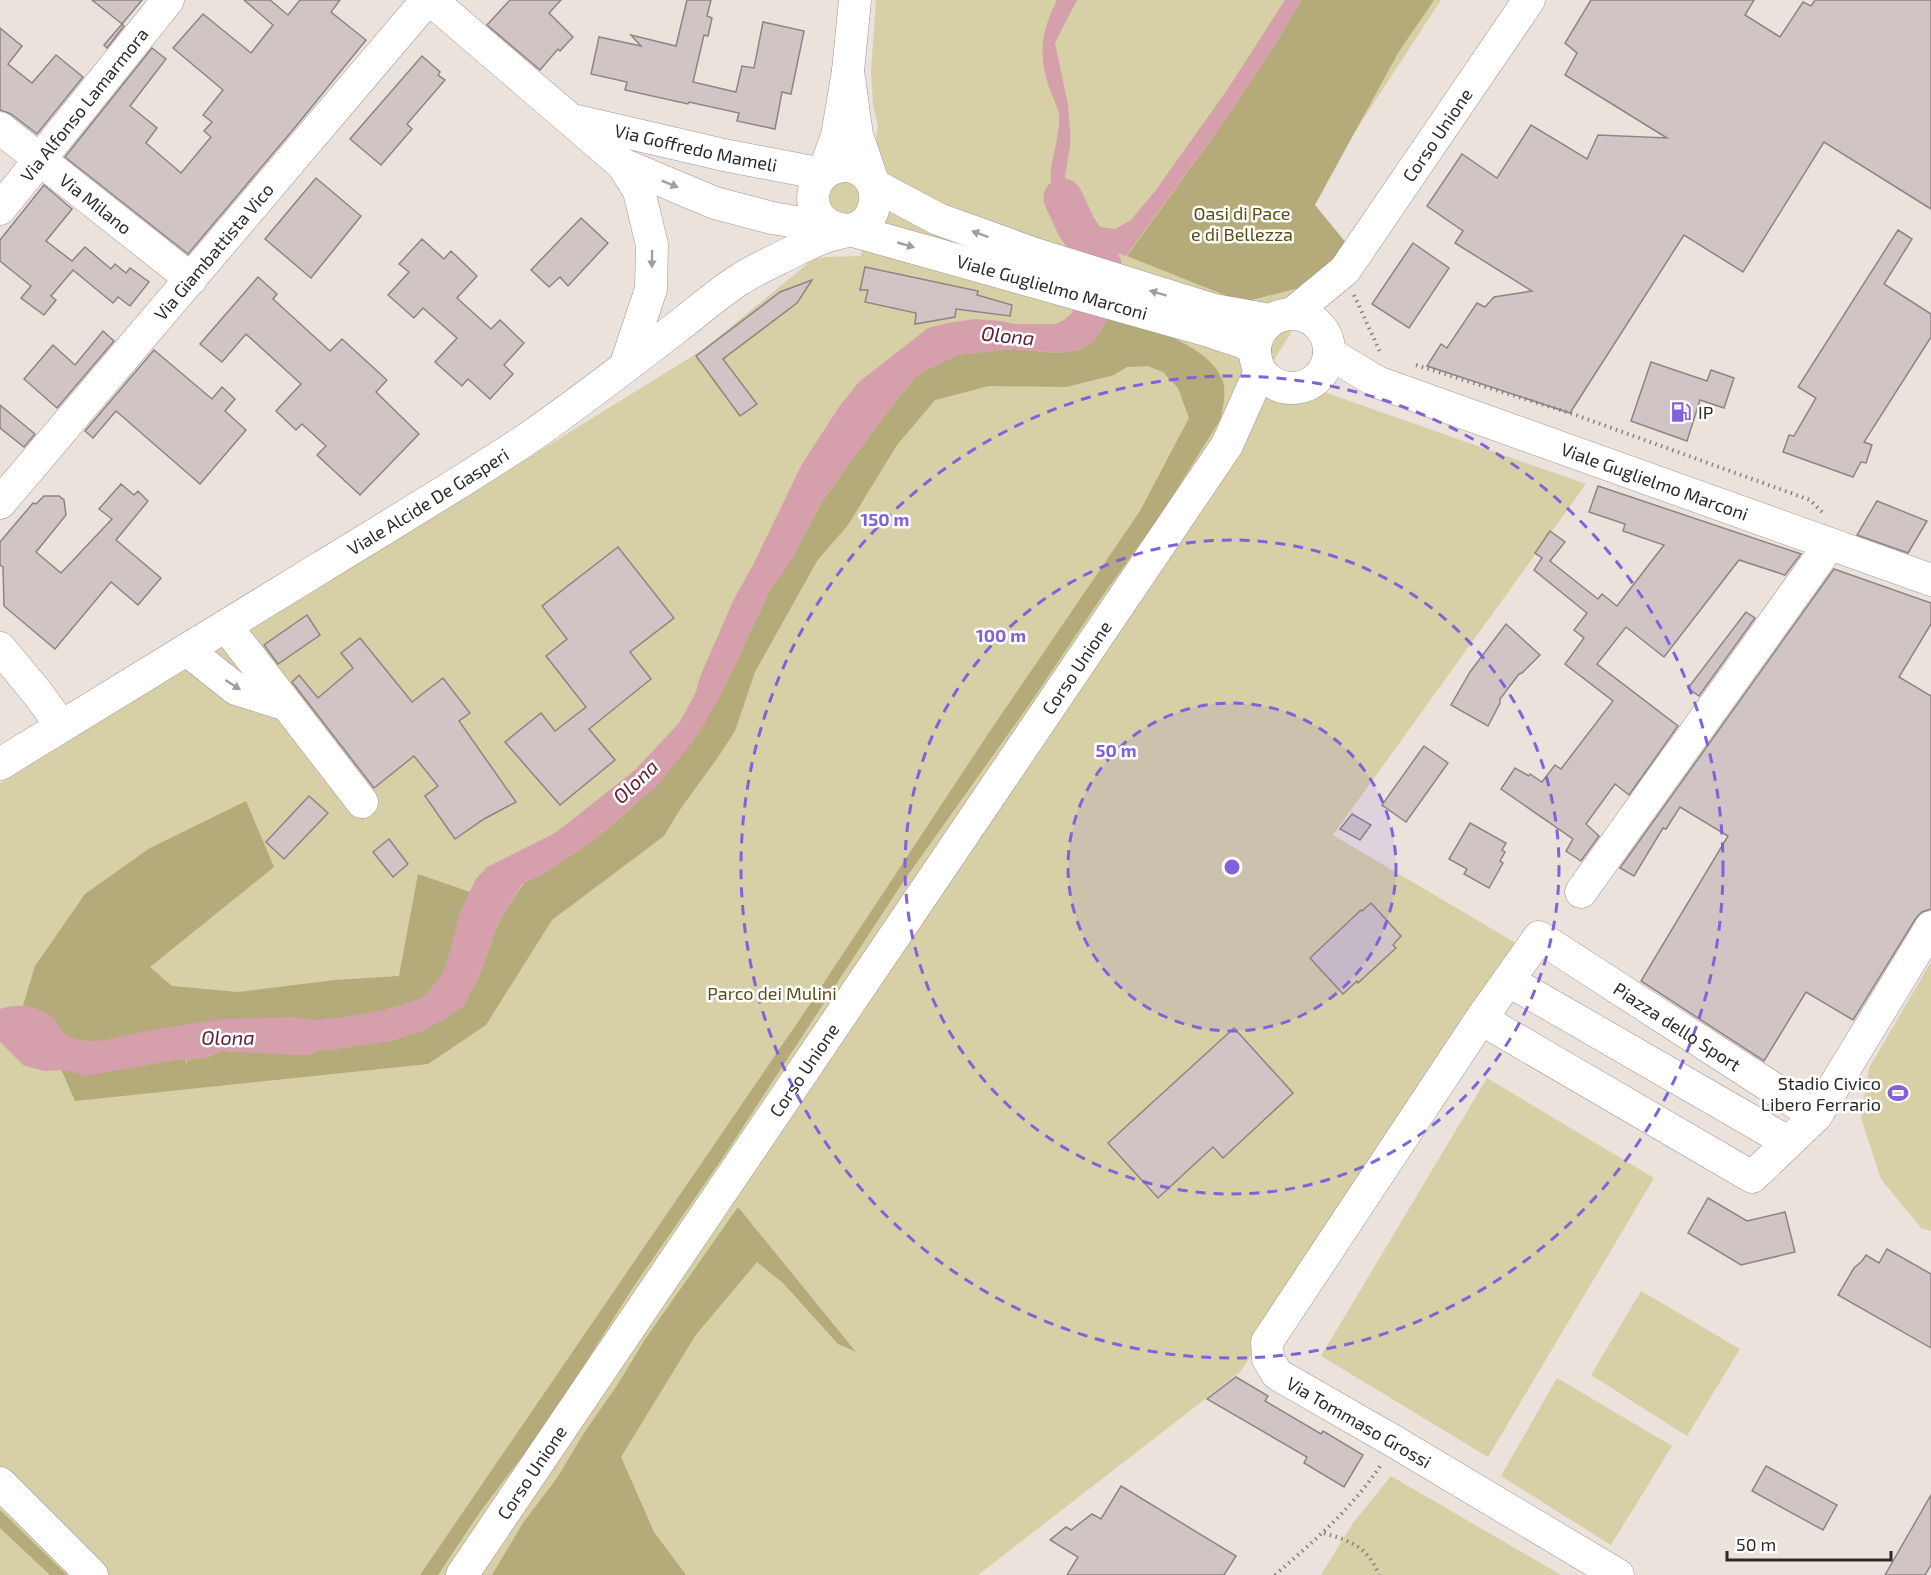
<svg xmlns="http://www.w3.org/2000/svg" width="1931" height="1575" font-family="'Exo 2',sans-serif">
  <rect width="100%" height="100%" fill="#ebe2dc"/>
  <g fill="#d7cfa6">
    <path d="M876,0H1441L1300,216L1343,246L1267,372L1586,484L1333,835L1519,945L1240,1372L978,1575H0V783L68,742V736L186,664L190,667L704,349L812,260L825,257L861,256L866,216L834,224L825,178L870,185L878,125L873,105L871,71Z"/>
    <path d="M1931,962V1231L1921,1228L1881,1179L1861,1118L1869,1068Z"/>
    <path d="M1487,1078L1654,1178L1488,1457L1321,1356Z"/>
    <path d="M1641,1291L1740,1349L1687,1436L1591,1375Z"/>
    <path d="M1557,1378L1672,1446L1611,1545L1501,1476Z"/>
    <path d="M1391,1476L1561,1575H1321L1353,1523Z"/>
  </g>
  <g fill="#b4aa7a">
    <path d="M1301,0H1434L1398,53L1315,205L1347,244L1327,269L1307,286L1247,301L1232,298L1127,256L1230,113L1274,46Z"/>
    <path d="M1110,314C1143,326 1208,344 1222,379C1227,391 1223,408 1220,420L1162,513L1101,598L1031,702L903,882L724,1156L634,1286L574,1381L524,1454L480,1512L438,1575H420L800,1019L988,734L1140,511L1189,418L1178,388L1163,372L1148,366L1127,367L1114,375L1066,387L989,386L935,400L897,445L848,525L817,561L755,672L735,731L718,757L679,811L664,836L552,920L486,1025L428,1064L75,1101L48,1039L21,1012L35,966L85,894L150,848L246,801L274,867L150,967L172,986L238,992L335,980L399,976L418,874L476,894L434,996L353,1022L183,1032L186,1065L187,1060L208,1057L220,1051L310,1055L318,1050L389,1041L403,1037L463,1006L479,977L497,926L518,891L525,882L543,874L593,841L634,806L693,741L725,686L770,590L793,557L821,503L878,424L917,375L953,356L962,354L1014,349L1058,353L1078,350L1093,342L1100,333Z"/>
    <path d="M738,1207L856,1352L838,1344L783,1283L757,1262L695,1336L621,1457L654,1532L686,1575H492L523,1523L557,1478L584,1433L618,1384L644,1341Z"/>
    <path d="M0,1510L67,1575H50L0,1528Z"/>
  </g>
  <g fill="#d59fac">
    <path d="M1057,0H1077L1055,43L1068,105L1070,131V146L1065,176L1073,202L1079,212L1100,227L1115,229L1131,220L1156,190L1227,90L1285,0H1301L1274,46L1230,113L1126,256C1111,250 1093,248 1079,238C1062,227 1048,189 1051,169C1053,154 1061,129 1059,114C1057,104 1051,94 1048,84C1038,50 1042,31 1057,0Z"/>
    <path d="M1075,301L1110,314L1100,333L1093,342L1078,350L1058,353L1014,349L959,355L917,375L878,424L821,503L793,557L770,590L725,686L705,723L693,741L657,786L593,841L543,874L521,885L497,926L479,977L463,1006L447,1018L421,1032L389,1041L333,1050H318L310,1055H298L220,1051L205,1058L170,1061L85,1076L65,1070L44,1071L23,1065L0,1042V1009C16,1003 37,1005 50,1016C58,1022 62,1032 70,1037C79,1041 89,1041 99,1041L162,1028L224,1019L295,1017L314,1020L345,1017L384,1010L422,998L440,977L446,965L460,912L476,879L487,867L555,833L568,823L635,770L679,723L696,692L700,677L733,601L754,563L802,464L841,404L859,382L928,328L948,323L975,319L1002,321L1014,324H1055L1064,320L1072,313Z"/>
  </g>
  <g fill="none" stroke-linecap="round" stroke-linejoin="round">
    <path stroke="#d59fac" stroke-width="39" d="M1063,198L1076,226L1102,265L1093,307"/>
  </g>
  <g fill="#d0c5c4" stroke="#8f8483" stroke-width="1.5">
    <path d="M92,0H142L122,24L124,26L107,48L104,45L122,24Z"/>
    <path d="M244,0H270L288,15L300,0H340L331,12L366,40L297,125L188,254L65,157L152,48L166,59L130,106L157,128L146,143L181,173L211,137L204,131L212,122L203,115L223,90L173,48L203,14L251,53L273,25Z"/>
    <path d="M510,0H561L549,13L573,37L560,51L558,49L540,70L487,25Z"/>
    <path d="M687,0H711L707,16L712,18L708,36L704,35L693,82L736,92L742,66L754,68L763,22L804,31L791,94L782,92L775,129L737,121L739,113L689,102L688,104L625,90L627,82L591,74L599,37L641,46L631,35L676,46Z"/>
    <path d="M1591,0H1754L1745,15L1780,37L1803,2L1811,6L1815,0H1931V209L1824,142L1743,272L1684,235L1570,413L1427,366L1441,344L1447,348L1477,303L1485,307L1494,297L1532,291L1455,243L1463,231L1427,206L1462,154L1497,178L1531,125L1587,159L1598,135L1667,138L1565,75L1577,53L1565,43Z"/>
    <path d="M0,28L22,46L8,64L32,83L56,55L83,77L37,134L11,114L0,110Z"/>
    <path d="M422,56L440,72L438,75L445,80L407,124L412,129L381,165L350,139Z"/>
    <path d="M316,178L361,216L311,278L265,239Z"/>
    <path d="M44,185L72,209L46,241L72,261L85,247L111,269L115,264L126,273L130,268L149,282L130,306L118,297L113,303L73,270L51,296L56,300L44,315L21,298L31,286L0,261V240Z"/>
    <path d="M581,218L608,243L568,286L560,277L549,287L531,270Z"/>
    <path d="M1898,230L1912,239L1884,284L1931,314V337L1864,442L1872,445L1866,463L1861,462L1853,477L1783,452L1789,435L1794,436L1816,398L1798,387Z"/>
    <path d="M422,239L444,259L451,251L477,276L457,298L491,329L500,320L524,343L504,365L513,374L490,399L468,379L462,386L435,362L457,338L423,308L414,318L388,295L409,272L399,264Z"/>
    <path d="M1413,243L1449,268L1409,328L1372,304Z"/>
    <path d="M865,267L978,291L977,295L1012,305L1010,316L956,309L955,317L915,324L916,313L865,302L868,290H860Z"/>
    <path d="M258,277L277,294L273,299L330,351L342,339L387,380L376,392L419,434L360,495L317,455L326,446L302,424L296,430L276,411L301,384L246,334L222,362L200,344Z"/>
    <path d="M812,280L797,303L723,359L757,404L740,416L696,356L780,292Z"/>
    <path d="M103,331L114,341L57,408L24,379L53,345L75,365Z"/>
    <path d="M154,350L212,399L222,387L235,399L225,411L246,430L200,484L116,411L93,438L85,431Z"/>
    <path d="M1651,362L1707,381L1711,370L1734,378L1724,408L1700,400L1687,441L1631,421Z"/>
    <path d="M0,405L35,434L24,447L0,428Z"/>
    <path d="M121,484L134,495L138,491L148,501L116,540L161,578L138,605L111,582L55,649L4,606L3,567L0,565V542L33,503L36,504L44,496H59L64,500L66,515L36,552L61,573L112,519L99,509Z"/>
    <path d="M1598,486L1801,554L1785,575L1739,560L1664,657L1626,627L1597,664L1678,726L1629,795L1615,784L1586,824L1599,836L1581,861L1566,851L1573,839L1501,789L1515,768L1529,776L1530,774L1542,782L1555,765L1561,769L1613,701L1565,664L1584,638L1574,630L1587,613L1534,570L1542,558L1535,553L1550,531L1565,542L1550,561L1598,599L1602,594L1617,606L1664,545L1623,531L1625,524L1589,512Z"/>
    <path d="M1877,501L1927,521L1908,553L1857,535Z"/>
    <path d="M618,547L674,618L630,652L651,679L589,729L615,760L560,805L505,742L541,713L555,731L586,707L546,656L567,639L542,606Z"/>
    <path d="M1834,569L1931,603V624L1899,677L1931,696V909L1922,912L1916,918L1853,1020L1806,992L1764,1061L1641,981L1728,836L1680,807L1666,829L1663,828L1634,876L1620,868Z"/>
    <path d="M1746,612L1755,618L1699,696L1688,688Z"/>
    <path d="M307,615L320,635L278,664L264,645Z"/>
    <path d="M1506,624L1540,655L1522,673L1519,674L1500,699V703L1488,726L1451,705L1470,672Z"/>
    <path d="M360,638L412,702L443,678L470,713L459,721L516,802L484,819L455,839L425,796L438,786L414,756L374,788L292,682L299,675L318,698L353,668L341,653Z"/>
    <path d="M1424,746L1448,763L1406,822L1382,805Z"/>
    <path d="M309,796L328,813L284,859L266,842Z"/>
    <path d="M1352,814L1371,825L1360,840L1340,829Z"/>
    <path d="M1470,823L1506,843L1502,850L1505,852L1500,861L1503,863L1489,888L1464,874L1467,869L1449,859Z"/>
    <path d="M389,839L408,864L393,877L373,852Z"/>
    <path d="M1371,903L1401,936L1393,945L1396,948L1358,983L1357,981L1343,994L1310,958L1361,910L1362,911Z"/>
    <path d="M1234,1028L1293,1093L1223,1158L1213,1147L1158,1198L1108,1143Z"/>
    <path d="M1708,1198L1747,1221L1785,1212L1795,1252L1741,1265L1688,1233Z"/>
    <path d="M1887,1249L1931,1274V1348L1838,1295L1854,1268L1862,1261L1866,1255L1879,1263Z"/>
    <path d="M1236,1377L1268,1396L1265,1401L1321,1434L1323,1431L1363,1455L1344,1487L1304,1463L1307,1457L1207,1399Z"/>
    <path d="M1766,1466L1837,1505L1823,1530L1752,1491Z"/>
    <path d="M1121,1486L1236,1556L1224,1575H1067L1078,1557L1050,1540L1066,1527L1071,1530L1092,1514L1101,1519Z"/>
    <path d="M1931,1495V1565L1925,1575H1885Z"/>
  </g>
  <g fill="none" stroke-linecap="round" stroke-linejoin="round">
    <g stroke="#9f9692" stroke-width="33">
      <g id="minor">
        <path d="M431,0L622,164L715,203L772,218L833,228"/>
        <path d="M848,71L857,135L874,185L938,219L1035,254L1214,310L1271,320"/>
        <path id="s1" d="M573,120L724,155L823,174L837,136L848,71L855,0"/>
        <path id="s2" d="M0,128L191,279"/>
        <path d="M622,164L639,191L652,245L651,289L625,367"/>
        <path id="s3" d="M0,209L168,0"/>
        <path id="s4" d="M1293,313L1345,270L1529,0"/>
        <circle cx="1292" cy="351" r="37"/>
        <path id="s5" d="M1329,353L1377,382L1931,580"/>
        <path id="s6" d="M0,503L427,0"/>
        <path d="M226,626L362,802"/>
        <path d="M0,648L39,695L61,726"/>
        <path d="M187,650L236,689L287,705"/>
        <path id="s7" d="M0,764C106,698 213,633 320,568C387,527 455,486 521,443C574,407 625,367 676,328C697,312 717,294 739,280C757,268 779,259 798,249C807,245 816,240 825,237C836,233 850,232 860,226C876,217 880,192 869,178C863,171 853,165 843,166C803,170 801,229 850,230L1206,330L1242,342L1255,349"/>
        <path d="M1581,892L1830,544"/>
        <path d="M1509,981L1788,1142"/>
        <path d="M1481,1019L1752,1177L1816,1116L1931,927"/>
        <path d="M0,1483L92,1575"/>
        <path id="s8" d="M462,1575L1227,445L1260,371"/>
        <path id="s9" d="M1618,1575L1395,1442L1277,1374L1268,1359L1267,1342L1481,1019L1539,937L1816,1116"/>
      </g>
    </g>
    <g stroke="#88827e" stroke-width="4" stroke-dasharray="1.5 4.5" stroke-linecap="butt">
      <path d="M1354,295L1381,354"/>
      <path d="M1416,365L1573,414L1810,500L1822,512"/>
      <path d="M1324,1533C1352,1542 1367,1546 1379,1575"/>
      <path d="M1275,1575C1314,1541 1354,1507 1382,1463"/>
    </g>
    <use href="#minor" stroke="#fff" stroke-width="32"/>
  </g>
  <defs><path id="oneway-solid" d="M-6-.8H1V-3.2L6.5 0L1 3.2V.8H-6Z" transform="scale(1.5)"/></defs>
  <g fill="#a19f9e">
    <use href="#oneway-solid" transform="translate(670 184) rotate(22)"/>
    <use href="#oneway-solid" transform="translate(980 234) rotate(-160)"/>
    <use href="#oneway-solid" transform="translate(906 245) rotate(16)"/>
    <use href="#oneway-solid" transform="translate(652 259) rotate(91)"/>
    <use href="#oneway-solid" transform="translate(1158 293) rotate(-163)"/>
    <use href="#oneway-solid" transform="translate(233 685) rotate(33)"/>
  </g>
  <circle cx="1232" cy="867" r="164" fill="#8261dc" fill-opacity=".12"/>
  <g fill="none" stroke="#8261dc" stroke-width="3" stroke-dasharray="10 8">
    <circle cx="1232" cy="867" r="164"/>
    <circle cx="1232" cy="867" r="327"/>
    <circle cx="1232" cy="867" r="491"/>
  </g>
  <defs>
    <g id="fuel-bare" transform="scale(1.62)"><path d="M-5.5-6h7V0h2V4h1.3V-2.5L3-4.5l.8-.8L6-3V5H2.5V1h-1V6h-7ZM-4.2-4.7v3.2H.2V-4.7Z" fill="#8261dc" stroke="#fff" stroke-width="2.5" paint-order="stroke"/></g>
    <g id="stadium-bare" transform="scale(1.62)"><path d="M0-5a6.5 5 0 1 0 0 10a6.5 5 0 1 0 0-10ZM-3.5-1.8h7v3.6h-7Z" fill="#8261dc" stroke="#fff" stroke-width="2.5" paint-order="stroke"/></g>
  </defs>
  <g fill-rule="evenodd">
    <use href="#fuel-bare" x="1681" y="412"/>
    <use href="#stadium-bare" x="1898" y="1093"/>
  </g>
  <g text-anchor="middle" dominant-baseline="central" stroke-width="5" stroke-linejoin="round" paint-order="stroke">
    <g font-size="18" fill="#2e2a28" stroke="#fff">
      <text stroke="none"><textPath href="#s3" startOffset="134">Via Alfonso Lamarmora</textPath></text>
      <text stroke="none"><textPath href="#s4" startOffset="231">Corso Unione</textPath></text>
      <text stroke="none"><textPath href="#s1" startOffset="126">Via Goffredo Mameli</textPath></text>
      <text stroke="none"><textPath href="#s2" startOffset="122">Via Milano</textPath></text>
      <text stroke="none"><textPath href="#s6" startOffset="330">Via Giambattista Vico</textPath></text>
      <text stroke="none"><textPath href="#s7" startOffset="1414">Viale Guglielmo Marconi</textPath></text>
      <text stroke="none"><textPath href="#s5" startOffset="351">Viale Guglielmo Marconi</textPath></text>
      <text stroke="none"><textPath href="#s7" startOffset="502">Viale Alcide De Gasperi</textPath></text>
      <text stroke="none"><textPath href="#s8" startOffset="1096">Corso Unione</textPath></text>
      <text stroke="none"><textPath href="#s9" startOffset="1083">Piazza dello Sport</textPath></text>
      <text stroke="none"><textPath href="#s8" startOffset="610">Corso Unione</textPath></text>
      <text transform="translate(1359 1422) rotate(30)">Via Tommaso Grossi</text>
      <text stroke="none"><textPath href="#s8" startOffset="124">Corso Unione</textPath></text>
    </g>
    <g font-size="18" fill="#5a4e13" stroke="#fff">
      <text x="1242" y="213">Oasi di Pace<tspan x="1242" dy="21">e di Bellezza</tspan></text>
      <text x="772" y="993">Parco dei Mulini</text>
    </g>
    <g font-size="18" fill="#2e2a28" stroke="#fff" text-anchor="start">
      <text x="1698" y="412">IP</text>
      <text x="1881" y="1083" text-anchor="end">Stadio Civico<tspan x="1881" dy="21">Libero Ferrario</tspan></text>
    </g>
    <g font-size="20" font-style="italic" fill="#612036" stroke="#fff">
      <text transform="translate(1008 335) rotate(6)">Olona</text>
      <text transform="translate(635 781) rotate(-44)">Olona</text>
      <text x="228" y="1037">Olona</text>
    </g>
  </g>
  <circle cx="1232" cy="867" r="9" fill="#8261dc" stroke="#fff" stroke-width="3"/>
  <g font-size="18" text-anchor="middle" font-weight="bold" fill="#8261dc" stroke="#fff" stroke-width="5" stroke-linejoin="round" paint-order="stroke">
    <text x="885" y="526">150 m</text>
    <text x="1001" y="642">100 m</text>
    <text x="1116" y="757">50 m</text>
  </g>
  <path d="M1727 1551v9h164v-9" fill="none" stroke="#2e2a28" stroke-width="3"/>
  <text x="1736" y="1551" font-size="18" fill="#2e2a28" stroke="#ffffff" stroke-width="4.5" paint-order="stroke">50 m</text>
</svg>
